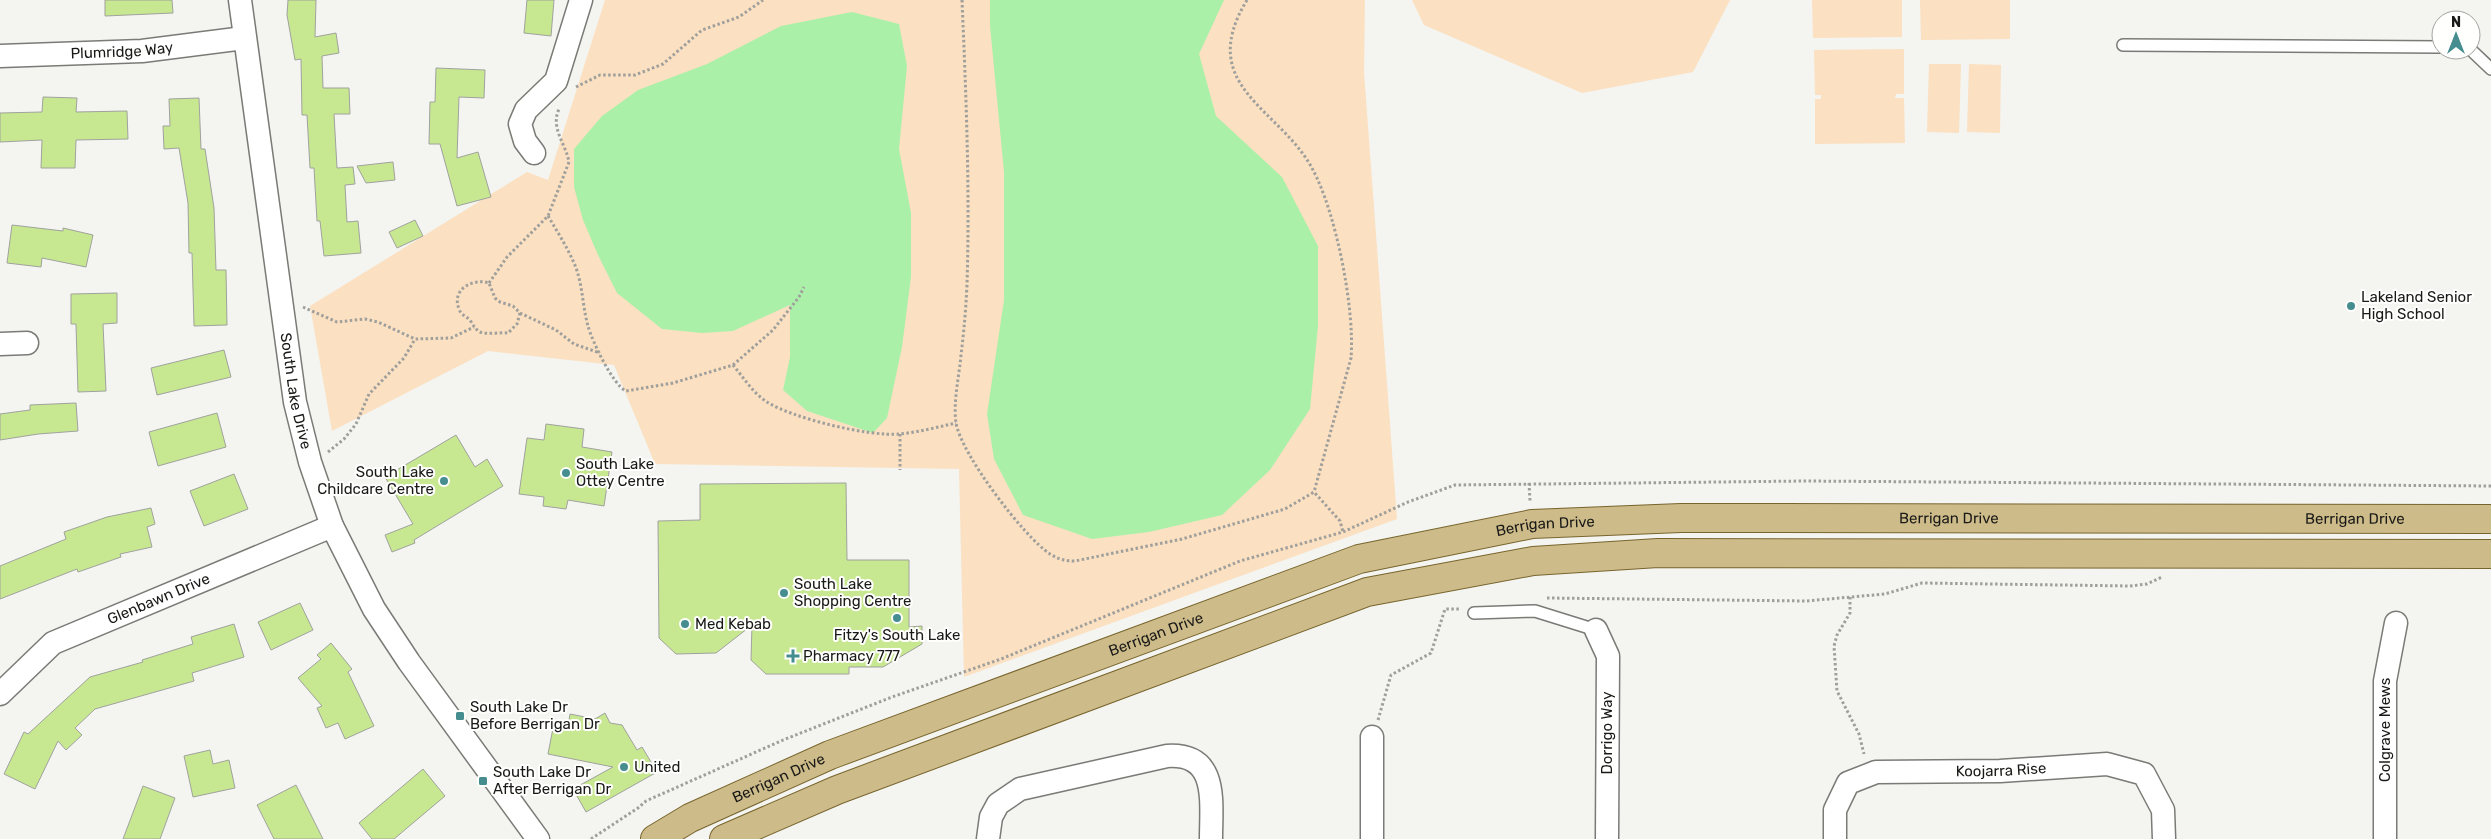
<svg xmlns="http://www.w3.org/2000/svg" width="2491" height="839" font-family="Rubik,sans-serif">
  <rect width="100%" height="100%" fill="#f4f4f0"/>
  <g fill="#fbe0c1">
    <path d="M605,0H1365L1364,72L1397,519L964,677L959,469L655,464L614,365L488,351L332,431L310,306L527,172L548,180Z"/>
    <path d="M1412,0H1730L1693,72L1582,93L1424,25Z"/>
    <path d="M1812,0H1902V37L1813,38Z"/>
    <path d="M1920,0H2010V39L1921,40Z"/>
    <path d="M1904,49V94H1896L1895,98H1904L1905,143L1815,144V99H1821V95H1815L1814,50Z"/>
    <path d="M1929,64H1961L1959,133L1927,132Z"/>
    <path d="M1969,64L2001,65L2000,133L1967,132Z"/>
  </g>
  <g fill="#abf0a9">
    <path d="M990,0H1224L1199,54L1216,116L1282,177L1318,246V326L1310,409L1270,470L1222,515L1149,532L1092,539L1023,515L994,459L987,414L1004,300V172L990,26Z"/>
    <path d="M852,12L899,24L907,66L899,149L911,213V277L902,347L887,418L873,433L807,411L783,390L790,357V305L733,331L702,333L662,329L617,293L598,255L583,220L574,187V149L602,116L638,90L707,64L781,26Z"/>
  </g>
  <g fill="#c7e891" stroke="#a0a29e">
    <path d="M105,0H172L173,13L105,16Z"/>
    <path d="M288,0H316L315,37L336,33L339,53L322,56L323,88H349L350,114H334L337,168L353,167L355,184L345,185L347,222L358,221L361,253L324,256L320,221H317L314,168H310L307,115H302L301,59L295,60L287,15Z"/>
    <path d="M527,0H554L551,36L524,33Z"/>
    <path d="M436,68L485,70L484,98L459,97L457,158L478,152L491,197L457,206L440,144H429L430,102H435Z"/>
    <path d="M43,97L77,98L76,112L127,111L128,139L76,140L75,168H41L42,140L0,142V113L42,112Z"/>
    <path d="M199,98L201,149H205L214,208L216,270H226L227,325L194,326L192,253H189L188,203L179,148L164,149L163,126H170L169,99Z"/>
    <path d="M393,162L395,180L366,183L357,166Z"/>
    <path d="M415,220L423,236L397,248L389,232Z"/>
    <path d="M12,225L63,231V228L93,235L86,267L42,258L41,267L7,263Z"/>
    <path d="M117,293V323L103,324L106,391L78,392L76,324H71V294Z"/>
    <path d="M224,350L231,377L157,395L151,368Z"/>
    <path d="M76,403L78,431L38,434L0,440V414L30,410V405Z"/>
    <path d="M217,413L226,447L158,466L149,432Z"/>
    <path d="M546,424L584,429L582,447L612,452L604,506L568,500L566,509L543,506L544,497L519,494L527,438L544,440Z"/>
    <path d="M456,435L475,467L487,459L503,486L414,540L415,543L392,552L385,535L413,524L385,477Z"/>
    <path d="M234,474L248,509L204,526L190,491Z"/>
    <path d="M846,483L847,560H909V627L922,626V644L883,667H849V674H766L751,660L752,625L716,653L676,654L659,638L658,521L700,520V484Z"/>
    <path d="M151,508L155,524L147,527L152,547L120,554L121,557L78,572L77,569L0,599V566L66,539L64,532L107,517Z"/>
    <path d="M300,603L313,630L271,650L258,622Z"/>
    <path d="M234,624L244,657L192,673L194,681L95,709L75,728L82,735L66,750L58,741L35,789L4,774L24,732L28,734L90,677L143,662L142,660L193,644L191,637Z"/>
    <path d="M331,643L352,669L348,672L374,726L345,739L338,723L326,728L317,708L322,706L298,678L321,659L317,655Z"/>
    <path d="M605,713L610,723L622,725L637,750L642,747L657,772L586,812L573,789L613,767L548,754L554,723L568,726L570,714L595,719Z"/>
    <path d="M210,750L213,764L229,760L235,788L193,797L184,756Z"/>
    <path d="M423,769L445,796L394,839H372L359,823Z"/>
    <path d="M296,785L323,839H274L257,805Z"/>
    <path d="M143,786L175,798L160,839H123Z"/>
  </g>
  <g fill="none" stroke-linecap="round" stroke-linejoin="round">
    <g stroke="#7a7a76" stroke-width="14">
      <g id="lane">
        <path d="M2123,45L2441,47"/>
        <path d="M2471,50L2491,69"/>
        <path d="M1474,613L1535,611L1596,630"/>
      </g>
    </g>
    <g stroke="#7a7a76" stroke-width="25">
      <g id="street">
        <path id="s1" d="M240,0L295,402L310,462L332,526L374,609L409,662L538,839"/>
        <path id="s2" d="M0,56L142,51L244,38"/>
        <path d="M534,153L525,141L520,124L526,110L556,81L581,0"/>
        <path d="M0,344L27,343"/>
        <path d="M1596,630L1608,656L1607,839"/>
        <path id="s3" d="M0,694L53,643L332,526"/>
        <path d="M988,839L991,817L998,804L1020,789L1167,756C1219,753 1211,801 1211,839"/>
        <path d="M1372,839V737"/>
        <path id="s4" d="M1835,839V810L1848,783L1876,772L2000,771L2107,764L2144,774L2163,810L2164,839"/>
        <path id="s5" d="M2385,839V681L2396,623"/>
      </g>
    </g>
    <g stroke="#78652e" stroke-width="30">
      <g id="primary">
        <path id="s6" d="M655,839L690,818L830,755L1359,559L1532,524L1681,518L2491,519"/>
        <path d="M724,839L837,790L1367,592L1533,561L1658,553L2491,554"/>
      </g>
    </g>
    <g stroke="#9f9f9c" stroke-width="3" stroke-dasharray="2.5 2.5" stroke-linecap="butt">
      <path d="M962,0C966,94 970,189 967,284C966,308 964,331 961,355C959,378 953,401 956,423C961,454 1024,537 1050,554C1058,559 1065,561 1075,561L1182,539L1285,509L1314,492L1340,521L1343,532"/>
      <path d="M1247,0C1194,87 1281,108 1313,170C1336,213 1355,309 1351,358L1314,492"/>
      <path d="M576,87L600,75H635L663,64L702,30L739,17L763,0"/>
      <path d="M548,216C557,231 567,247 574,263C583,283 582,305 588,326C592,341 613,385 626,391L673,383L733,365L773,330L799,297L804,287"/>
      <path d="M489,283L507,257L548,216L569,162C566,144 550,128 559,109"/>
      <path d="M303,307L337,322L365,319L378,322L415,339L451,338L474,327"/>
      <path d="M520,313L517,324L508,333C500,332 487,335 480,332C475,329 473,325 470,320C466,316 461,315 459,309C451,289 473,278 489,283L495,298L500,302L513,306L520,313L556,330L574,344L600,353"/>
      <path d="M733,365C743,377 753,393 767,402C792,418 869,437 900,434C919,432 938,427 956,423"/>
      <path d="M900,434V470"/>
      <path d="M328,452L344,439L356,424L369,394L404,358L415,339"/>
      <path d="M1529,483L1530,501"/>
      <path d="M1850,597V613L1837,635L1834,646L1837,691L1859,734L1864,754"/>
      <path d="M1547,598L1806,601L1885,594L1922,583L2130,586L2147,584L2162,577"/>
      <path d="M1378,720L1391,675L1431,653L1445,609H1461"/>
      <path d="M591,839L638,808L646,801L783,740L892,697L1001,659L1240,561L1343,532L1408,502L1455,485L1806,481L2491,486"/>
    </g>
    <use href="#lane" stroke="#fff" stroke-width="11"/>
    <use href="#street" stroke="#fff" stroke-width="22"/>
    <use href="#primary" stroke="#cdbb89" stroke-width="28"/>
  </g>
  <g fill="#458d8f" stroke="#fffffe" stroke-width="2">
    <circle cx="2351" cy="306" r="5"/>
    <circle cx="566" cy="473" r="5"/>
    <circle cx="444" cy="481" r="5"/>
    <circle cx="784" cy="593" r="5"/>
    <circle cx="897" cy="618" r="5"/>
    <circle cx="685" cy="624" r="5"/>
    <path d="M790.5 648.5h5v5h5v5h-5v5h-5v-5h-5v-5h5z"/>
    <rect x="455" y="711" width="10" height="10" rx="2.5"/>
    <circle cx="624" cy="767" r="5"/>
    <rect x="478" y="776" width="10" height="10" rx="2.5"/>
  </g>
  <g text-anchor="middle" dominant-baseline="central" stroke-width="4" stroke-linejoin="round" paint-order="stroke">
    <g font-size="15" fill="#191917" stroke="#fffffe">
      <text stroke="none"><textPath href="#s2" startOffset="122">Plumridge Way</textPath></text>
      <text stroke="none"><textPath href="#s1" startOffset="395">South Lake Drive</textPath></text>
      <text stroke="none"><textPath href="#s6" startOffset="1352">Berrigan Drive</textPath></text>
      <text stroke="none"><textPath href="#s6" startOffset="1758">Berrigan Drive</textPath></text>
      <text stroke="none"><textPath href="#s6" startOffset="948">Berrigan Drive</textPath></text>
      <text stroke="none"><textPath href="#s3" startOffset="188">Glenbawn Drive</textPath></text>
      <text stroke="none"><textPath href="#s6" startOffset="542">Berrigan Drive</textPath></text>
      <text stroke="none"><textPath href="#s5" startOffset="109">Colgrave Mews</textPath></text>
      <text transform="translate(1607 733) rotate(-90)">Dorrigo Way</text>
      <text stroke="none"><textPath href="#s4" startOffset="214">Koojarra Rise</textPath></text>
      <text stroke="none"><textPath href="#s6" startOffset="138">Berrigan Drive</textPath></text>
    </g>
    <g font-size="15" fill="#191917" stroke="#fffffe" text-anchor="start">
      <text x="2361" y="297">Lakeland Senior<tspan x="2361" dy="17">High School</tspan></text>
      <text x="576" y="464">South Lake<tspan x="576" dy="17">Ottey Centre</tspan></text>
      <text x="434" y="472" text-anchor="end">South Lake<tspan x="434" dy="17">Childcare Centre</tspan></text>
      <text x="794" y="584">South Lake<tspan x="794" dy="17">Shopping Centre</tspan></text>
      <text x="695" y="624">Med Kebab</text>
      <text x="897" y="635" text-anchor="middle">Fitzy's South Lake</text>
      <text x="803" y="656">Pharmacy 777</text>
      <text x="470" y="707">South Lake Dr<tspan x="470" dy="17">Before Berrigan Dr</tspan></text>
      <text x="634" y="767">United</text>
      <text x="493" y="772">South Lake Dr<tspan x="493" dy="17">After Berrigan Dr</tspan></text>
    </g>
  </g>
  <g transform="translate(2456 35)"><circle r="24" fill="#fffffe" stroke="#a3a3a2"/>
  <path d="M0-4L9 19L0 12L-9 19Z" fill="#458d8f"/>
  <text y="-8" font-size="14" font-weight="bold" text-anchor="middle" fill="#191917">N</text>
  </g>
</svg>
